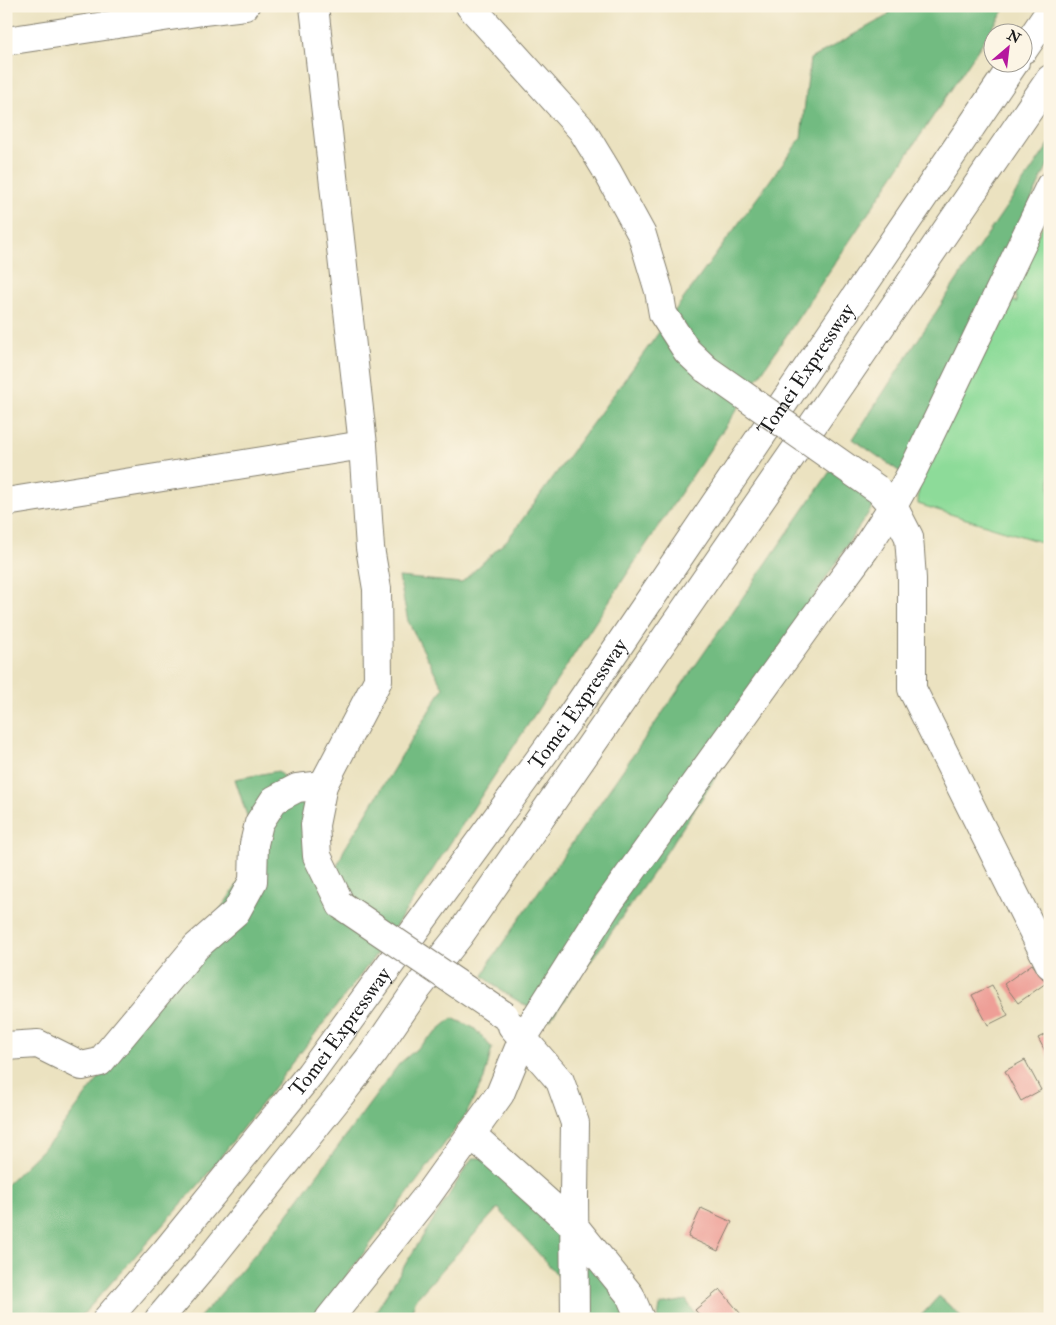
<svg xmlns="http://www.w3.org/2000/svg" width="1056" height="1325" font-family="'IM FELL Double Pica',serif">
  <rect width="100%" height="100%" fill="#fcf5e5"/>
  <filter id="ink" filterUnits="userSpaceOnUse"><feTurbulence type="fractalNoise" baseFrequency=".02" numOctaves="2"/><feDisplacementMap in="SourceGraphic" scale="10" xChannelSelector="R" yChannelSelector="G"/><feConvolveMatrix kernelMatrix="1 2 1 2 8 2 1 2 1" color-interpolation-filters="sRGB"/></filter>
  <filter id="wash" filterUnits="userSpaceOnUse"><feTurbulence type="fractalNoise" baseFrequency=".0096" numOctaves="4" result="noise"/><feDisplacementMap in="SourceGraphic" scale="20" xChannelSelector="R" yChannelSelector="G"/><feGaussianBlur stdDeviation="1.12" result="paint"/><feColorMatrix in="noise" values="0 0 0 0 0 0 0 0 0 0 0 0 0 0 0 0 0 1.4 0 .05"/><feComposite in="paint" operator="in"/></filter>
  <g filter="url(#wash)">
    <rect width="100%" height="100%" fill="#ebe2c0"/>
    <path fill="#8ddb99" stroke="#547c5a" d="M1050,212V545L918,504L919,467L1006,299L1017,302L1014,280Z"/>
    <g fill="#72bb81" stroke="#476c4e">
      <path d="M893,6H1007L644,548L382,947L202,1181L79,1319H6V1185L53,1139L161,996L244,875L249,822L235,779L278,771L306,804L330,883L344,850L443,688L408,621L399,577L461,583L508,539L801,138L810,59L887,16Z"/>
      <path d="M1050,143V160L903,474L853,439L976,251Z"/>
      <path d="M831,470L879,498L854,534L772,664L731,754L656,868L550,1020L503,992L483,976L491,960Z"/>
      <path d="M452,1018L474,1028L492,1048L484,1079L465,1116L315,1319H198L218,1297L283,1221L399,1064Z"/>
      <path d="M472,1158H489L571,1223L639,1319H595L593,1315L498,1208L416,1299L409,1319H371Z"/>
      <path d="M939,1296L964,1319H918Z"/>
      <path d="M686,1300L699,1319H658L660,1305Z"/>
    </g>
    <g id="blocks">
      <g fill="#ee9f97">
        <path d="M1032,964L1046,983L1018,1003L1004,984Z"/>
        <path d="M992,985L1008,1015L988,1025L972,995Z"/>
        <path d="M1050,1032V1060L1038,1038Z"/>
        <path d="M1025,1060L1041,1090L1021,1101L1005,1071Z"/>
        <path d="M701,1208L732,1222L718,1251L688,1237Z"/>
        <path d="M720,1289L745,1319H703L695,1310Z"/>
      </g>
    </g>
  </g>
  <g filter="url(#ink)">
    <use href="#blocks" fill-opacity="0" stroke="#847f6e" stroke-width="1"/>
    <g fill="none" stroke-linecap="round" stroke-linejoin="round">
      <g stroke="#847f6e" stroke-width="30">
        <g id="minor">
          <path d="M314,6L363,445L370,548L377,589L378,680L323,785L315,825L317,856L341,905"/>
          <path d="M470,6L582,130L607,171L642,235L659,291L663,314L687,351L706,369"/>
          <path d="M6,41L203,11L245,6"/>
          <path d="M882,494L893,506L909,537L912,579V689L1050,965"/>
          <path d="M6,502L363,445"/>
          <path d="M512,1026L560,1081L575,1123L574,1195L575,1319"/>
          <path d="M6,1046L38,1044L82,1066L100,1062L196,947L236,912L253,881L254,844L259,823L274,800L297,788L323,785"/>
          <path d="M471,1134L574,1226L630,1295L640,1319"/>
          <path d="M329,1319L427,1196L500,1094L523,1038L608,904L814,618L865,549L893,506L913,470L1050,186"/>
        </g>
      </g>
      <g stroke="#847f6e" stroke-width="30">
        <g id="highway">
          <path d="M1024,49L1050,11"/>
          <path id="s1" d="M107,1319L166,1251L310,1074L571,716L1015,62"/>
          <path d="M159,1319L204,1266L335,1102L374,1052L417,989L459,936L848,374L1050,79"/>
        </g>
      </g>
      <use href="#minor" stroke="#fff" stroke-width="28"/>
      <use href="#highway" stroke="#fff" stroke-width="28"/>
      <g stroke="#847f6e" stroke-width="30" stroke-linecap="butt">
        <g id="minor-bridge">
          <path d="M706,369L877,489"/>
          <path d="M341,905L505,1016"/>
        </g>
      </g>
      <use href="#minor-bridge" stroke="#fff" stroke-width="28"/>
    </g>
  </g>
  <g text-anchor="middle" dominant-baseline="central" stroke-width="4" stroke-linejoin="round" paint-order="stroke">
    <g font-size="21" fill="#1c1c1c" stroke="#fcf5e5">
      <text stroke="none"><textPath href="#s1" startOffset="1180">Tomei Expressway</textPath></text>
      <text stroke="none"><textPath href="#s1" startOffset="775">Tomei Expressway</textPath></text>
      <text stroke="none"><textPath href="#s1" startOffset="370">Tomei Expressway</textPath></text>
    </g>
  </g>
  <rect width="1056" height="1325" fill="none" stroke="#fcf5e5" stroke-width="25"/>
  <g transform="translate(1008 48) rotate(28)"><circle r="24" fill="#fcf5e5" stroke="#a29e95"/>
  <path d="M0-4L9 19L0 12L-9 19Z" fill="#b5179e"/>
  <text y="-8" font-size="14" font-weight="bold" text-anchor="middle" fill="#1c1c1c">N</text>
  </g>
</svg>
